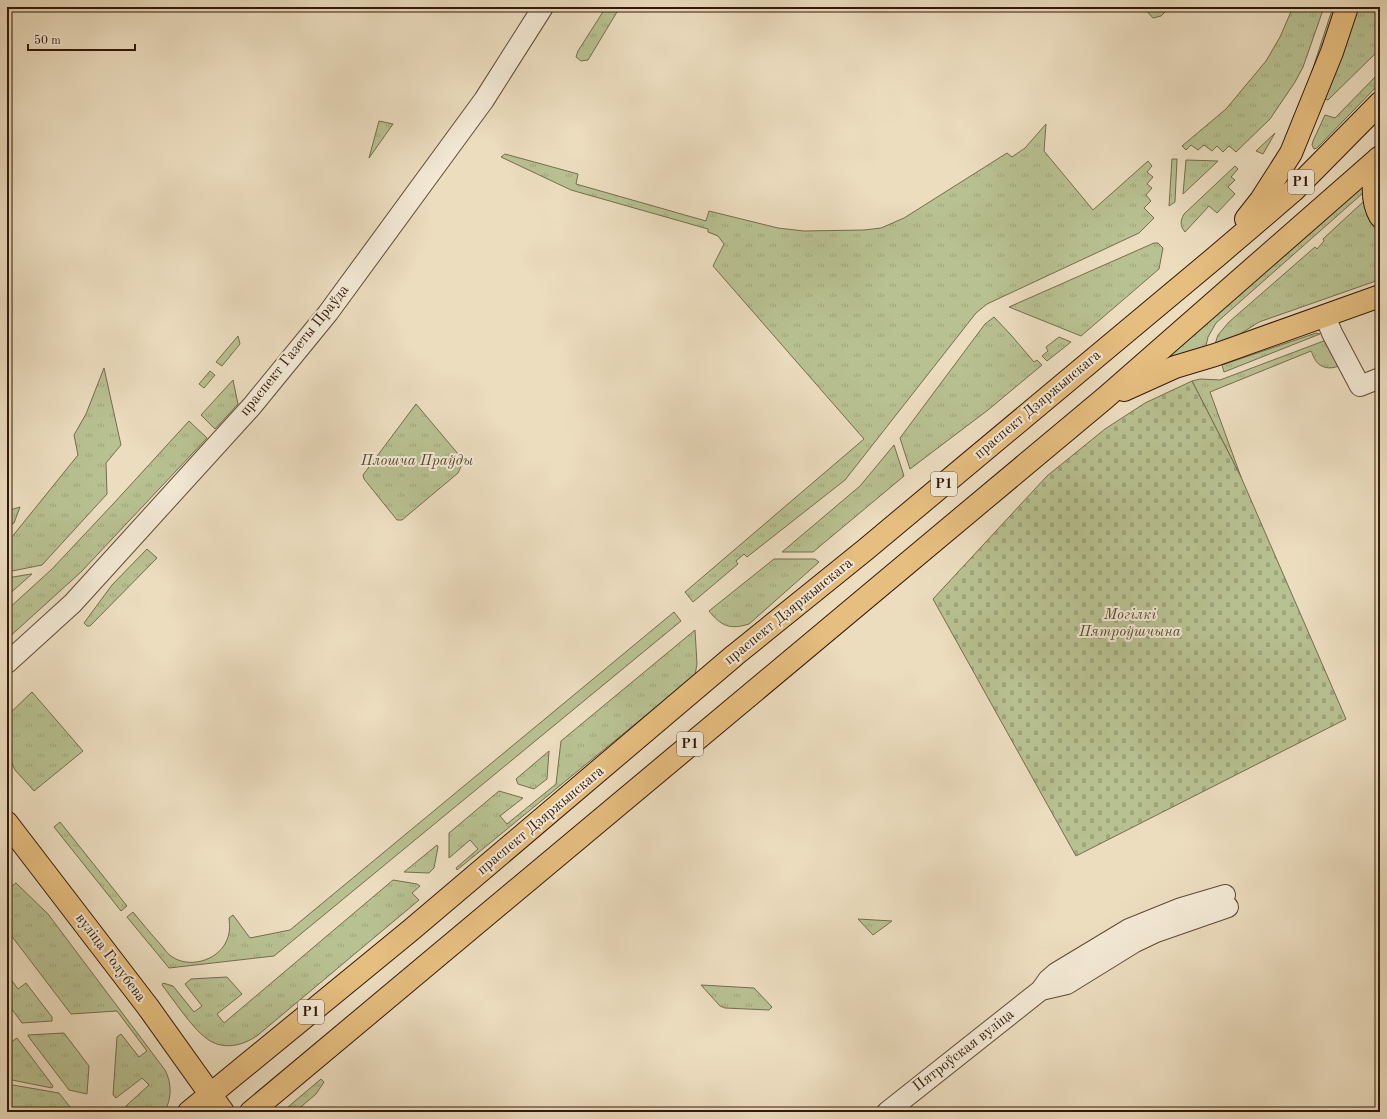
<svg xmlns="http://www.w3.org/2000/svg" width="1387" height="1119" font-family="'Old Standard TT',serif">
  <defs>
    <pattern id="grass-tufts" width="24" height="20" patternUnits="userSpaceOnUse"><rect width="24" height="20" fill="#b8c192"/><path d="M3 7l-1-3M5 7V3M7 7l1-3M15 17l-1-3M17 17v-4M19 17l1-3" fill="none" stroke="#9fa57c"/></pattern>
    <pattern id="cemetery-stones" width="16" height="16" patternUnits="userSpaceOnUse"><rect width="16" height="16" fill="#b8c192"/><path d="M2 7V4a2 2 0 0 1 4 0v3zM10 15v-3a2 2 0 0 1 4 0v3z" fill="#9fa57c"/></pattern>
  </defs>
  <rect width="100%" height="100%" fill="#ecddbf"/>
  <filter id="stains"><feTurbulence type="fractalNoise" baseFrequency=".005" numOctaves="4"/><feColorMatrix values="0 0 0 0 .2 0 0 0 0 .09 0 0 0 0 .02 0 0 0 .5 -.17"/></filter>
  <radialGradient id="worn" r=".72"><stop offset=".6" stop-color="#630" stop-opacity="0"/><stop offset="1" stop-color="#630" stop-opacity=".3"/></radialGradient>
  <g fill="url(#grass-tufts)" stroke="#756d4d">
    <path d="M606,7H620L588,60L581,61L576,57L578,51Z"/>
    <path d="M1143,7H1170L1161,16L1153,18Z"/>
    <path d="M1293,7H1324L1303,67L1295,82L1270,119L1236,152L1229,146L1223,152L1217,146L1212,151L1204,145L1198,150L1191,145L1186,150L1182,146L1226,109L1266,61L1280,37Z"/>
    <path d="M1333,7H1341L1308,83L1311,74Z"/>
    <path d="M1359,7H1380V49L1328,100L1321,98Z"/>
    <path d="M1380,72V83L1317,148L1314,149L1312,145L1313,141L1325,115L1335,118Z"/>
    <path d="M379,121L393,124L369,158Z"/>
    <path d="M1046,124L1044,151L1093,210L1148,161L1152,166L1147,172L1153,177L1147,184L1152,188L1146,195L1151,201L1144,208L1154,218L1139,233L987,304L976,313L845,480L747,557L744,554L736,561L738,564L693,602L685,592L864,439L713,266L724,244L718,236L708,232V229L571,190L501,157L505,154L578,174L576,184L706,221L709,211L778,228L804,231L864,230L881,228L904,218L1007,153L1012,157L1025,148Z"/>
    <path d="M1275,133L1263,154L1256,151Z"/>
    <path d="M1172,159H1177L1175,202L1169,206Z"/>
    <path d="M1186,160L1218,161L1183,194Z"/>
    <path d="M1235,166L1238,169L1231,177L1235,180L1228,187L1235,194L1217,213L1209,206L1185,232C1180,226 1180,221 1184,214Z"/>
    <path d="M1363,185V193L1216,323L1208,337L1206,346L1170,358V355Z"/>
    <path d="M1364,201C1367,214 1371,226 1380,235V278L1373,282L1259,322L1237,336L1215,344L1218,335L1229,322L1315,247L1317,249L1324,241L1323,239Z"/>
    <path d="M1154,243H1158L1163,248L1159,269L1081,336L1009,307Z"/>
    <path d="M994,317L1011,335L1034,362L1037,360L1042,365L988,410L910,469L900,438L985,324Z"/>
    <path d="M1316,333L1320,334L1224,372L1222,365Z"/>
    <path d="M238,336L240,344L222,366L216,362Z"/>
    <path d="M1059,337L1071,342L1047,361L1042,356L1048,351L1046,347Z"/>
    <path d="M1329,339L1344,363C1337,368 1327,370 1320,365C1315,362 1313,355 1311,351L1210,392L1241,477L1192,381L1200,379L1220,380Z"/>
    <path d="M104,368L121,445L106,463L107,494L42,565L7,572V543L78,455L74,435L86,414Z"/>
    <path d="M210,371L215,375L204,388L199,384Z"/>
    <path d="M233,380L238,404L215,429L201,415Z"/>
    <path d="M416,404L459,455C462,462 462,466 458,473L402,520H397L364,479L363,475Z"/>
    <path d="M189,421L207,438L81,572L7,639V610L52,569L114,503Z"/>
    <path d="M894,445L904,476L813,552H782L860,486Z"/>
    <path d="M20,507L14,523L7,527V511Z"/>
    <path d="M147,549L157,558L90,626H87L84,623L112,585Z"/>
    <path d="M774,559H815L819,562L749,624C730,630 721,626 709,611Z"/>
    <path d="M31,574H32L7,596V578Z"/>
    <path d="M674,612L681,621L274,956L169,968L127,917L133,912C142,923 151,934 161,945C164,948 167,954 171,956C188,969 217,961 226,942C230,934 230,927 229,918L233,915L250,938L290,930Z"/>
    <path d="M695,630L697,664L695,675L457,870L456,868L478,849L470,840L449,858V833L499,791L523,798L500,816L507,824L556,784L561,741Z"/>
    <path d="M32,692L83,751L34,791L15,770L7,752V716Z"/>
    <path d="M549,751L547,779L534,789L518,784L516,779Z"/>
    <path d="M60,822L127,906L121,911L54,827Z"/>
    <path d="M437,845L438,847L434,868L429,873L404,872Z"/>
    <path d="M393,880L417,884L420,886L412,893L419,900L258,1035C243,1046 222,1051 206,1038C191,1027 174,1000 162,985L163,983L173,986L194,1012L202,1006L185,984L191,979L227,977L242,994L217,1014L224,1023Z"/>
    <path d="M16,883L48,914L165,1070C172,1083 172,1100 164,1112H123L126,1106L149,1085L142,1078L116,1098L113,1095L117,1037L121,1034L139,1057L147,1051L117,1011L71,1014L7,930V890Z"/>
    <path d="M858,919L892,921L873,935Z"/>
    <path d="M7,974L18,989L26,983L52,1017V1021L22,1023L7,1003Z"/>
    <path d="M701,985L754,988L772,1007L769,1010L725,1008L720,1006Z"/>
    <path d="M64,1033L89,1066L87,1094L69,1090L28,1036V1035Z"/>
    <path d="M17,1038L53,1086L52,1088L7,1079V1045Z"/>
    <path d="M321,1079L324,1082L316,1094L295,1112H282Z"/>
    <path d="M7,1084L59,1093L74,1112H7Z"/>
  </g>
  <path fill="url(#cemetery-stones)" stroke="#756d4d" d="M1192,381L1241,477L1346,719L1076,856L933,599L1047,476L1105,429L1145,403Z"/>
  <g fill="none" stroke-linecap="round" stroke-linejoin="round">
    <g stroke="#604a36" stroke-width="22">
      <g id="minor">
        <path d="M1325,316L1332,333L1360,386L1380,378"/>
        <path d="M7,663L73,603L252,406L328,313L462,130L484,100L543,7"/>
        <path d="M1041,990L1067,984L1135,942L1156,932L1228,907"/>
        <path d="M887,1112L1041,990L1048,980L1056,973L1129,929L1181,908L1225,895"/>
      </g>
    </g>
    <g stroke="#321908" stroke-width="24">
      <g id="major">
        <path d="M1378,159C1374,178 1370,198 1380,216"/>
        <path d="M1246,219L1261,200L1291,153L1332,52L1347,7"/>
        <path d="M1124,390L1175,367L1215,355L1380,296"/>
        <path d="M7,823L148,1007L223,1112"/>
        <path d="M189,1112L411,930L735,655L865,550L1217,256L1293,191L1380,103"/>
        <path d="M251,1112L1105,398L1380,157"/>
      </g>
    </g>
    <use href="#minor" stroke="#f3e9d5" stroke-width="20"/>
    <use href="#major" stroke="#e6be80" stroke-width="22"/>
  </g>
  <g text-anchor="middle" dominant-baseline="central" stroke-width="4" stroke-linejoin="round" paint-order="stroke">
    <g fill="#f3e9d5" stroke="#6c5746" stroke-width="1">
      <rect x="1288" y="170" width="26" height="24" rx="3"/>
      <rect x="931" y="472" width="26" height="24" rx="3"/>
      <rect x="677" y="732" width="26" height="24" rx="3"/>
      <rect x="298" y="1000" width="26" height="24" rx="3"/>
    </g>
    <g font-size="14" font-weight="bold" fill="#321908">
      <text x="1301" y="182">Р1</text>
      <text x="944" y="484">Р1</text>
      <text x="690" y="744">Р1</text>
      <text x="311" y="1012">Р1</text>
    </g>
    <g font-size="15" fill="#321908" stroke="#f3e9d5">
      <text transform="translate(295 351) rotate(-51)">праспект Газеты Праўда</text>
      <text transform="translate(1038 405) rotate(-40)">праспект Дзяржынскага</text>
      <text transform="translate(789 612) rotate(-39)">праспект Дзяржынскага</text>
      <text transform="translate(541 821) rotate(-40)">праспект Дзяржынскага</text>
      <text transform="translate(110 958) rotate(53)">вуліца Голубева</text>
      <text transform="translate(964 1051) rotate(-38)">Пятроўская вуліца</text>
    </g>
    <g font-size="15" font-style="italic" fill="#5a4b31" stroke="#f3e9d5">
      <text x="417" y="461">Плошча Праўды</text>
      <text x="1130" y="615">Могілкі<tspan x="1130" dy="17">Пятроўшчына</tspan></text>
    </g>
  </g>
  <rect width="1387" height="1119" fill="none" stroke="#ecddbf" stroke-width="24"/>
  <rect x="8" y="8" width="1371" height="1103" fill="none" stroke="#321908" stroke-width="2"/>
  <rect x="12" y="12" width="1363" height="1095" fill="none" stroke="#321908"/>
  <path d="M28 44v6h107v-6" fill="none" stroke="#321908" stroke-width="2"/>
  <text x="34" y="44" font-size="12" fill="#321908" stroke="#f3e9d5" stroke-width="3" paint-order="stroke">50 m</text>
  <rect width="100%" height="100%" filter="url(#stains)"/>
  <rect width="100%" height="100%" fill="url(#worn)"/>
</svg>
